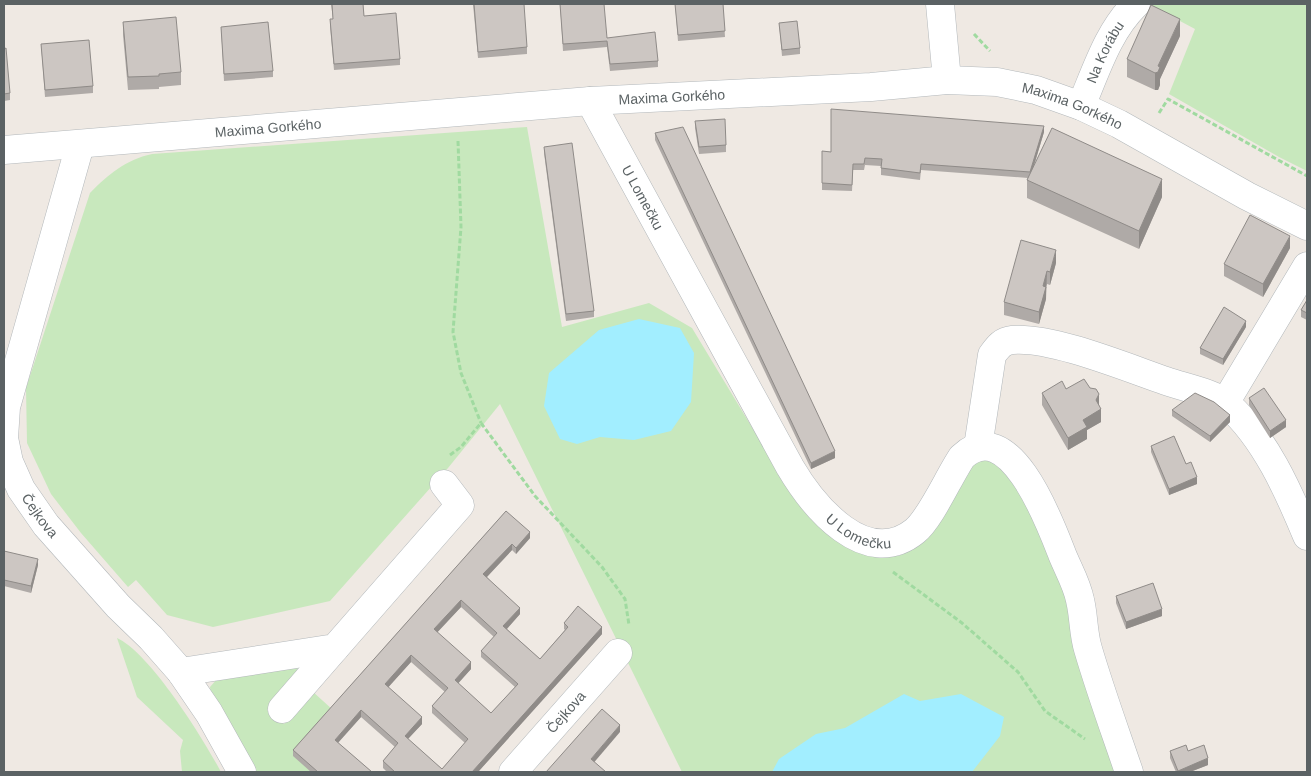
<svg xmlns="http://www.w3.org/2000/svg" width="1311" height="776" font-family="Helvetica,sans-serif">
  <rect width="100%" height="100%" fill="#efe9e3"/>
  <g fill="#c8e8bd">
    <path d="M1148,4H1307V171L1279,157L1169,94L1195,29Z"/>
    <path d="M527,127L562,327L649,303L692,328L782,477L860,553L899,556L931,532L969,464L987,459L1004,467L1047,537L1118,772H682L500,404L448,468L330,601L213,627L167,615L136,580L128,587L81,533L51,494L27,443L26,388L90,193C109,174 125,160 152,154Z"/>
    <path d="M117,638C150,653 203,738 221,772H182L180,751L183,740L137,697Z"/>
    <path d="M298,666L297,671L267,710L284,724L312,691L333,710L313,772H257L211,695L210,687L218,678Z"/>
  </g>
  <g fill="#a2eeff">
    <path d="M639,319L680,328L694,353L691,402L671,431L634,440L600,437L577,444L560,439L544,406L549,373L599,330Z"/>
    <path d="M904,694L920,701L961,694L1004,717L1000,736L972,772H772L779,759L816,734L845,728Z"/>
  </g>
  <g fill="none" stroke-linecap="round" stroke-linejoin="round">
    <g stroke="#b3b8bb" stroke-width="29">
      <g id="minor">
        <path d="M940,4L947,80"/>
        <path id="s1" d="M590,101L790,467C813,506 866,571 915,531C931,518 949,476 962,457C1009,412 1050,523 1062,554C1068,569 1077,584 1080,600C1084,616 1083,633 1088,649C1100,690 1115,731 1129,772"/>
        <path id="s2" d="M1081,106C1096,71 1108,31 1136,4"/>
        <path id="s3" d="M80,145L6,407L4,438L9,462L21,489L46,525L118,606L151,638L181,672L209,713L242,772"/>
        <path id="s4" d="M4,150L590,101L871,87L947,80L997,82L1036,90L1081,106L1119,124L1247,196L1307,226"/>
        <path d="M1225,403L1307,266"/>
        <path d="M978,447L992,355C998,347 1002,341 1012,340C1051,336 1128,368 1166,381C1183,387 1214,393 1227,404C1265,438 1288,490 1307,536"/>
        <path d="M181,672L335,648L460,505L444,484"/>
        <path d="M282,709L335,648"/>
        <path id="s5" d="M513,772L618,653"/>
      </g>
    </g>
    <g stroke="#a0daa0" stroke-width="3" stroke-dasharray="5 2.5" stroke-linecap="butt">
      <path d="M974,34L990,51"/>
      <path d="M1159,113L1168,99L1307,176"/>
      <path d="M458,141L461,227L453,332L461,373L481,423"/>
      <path d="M450,455L461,447L481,423L535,496L602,567L625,599L629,625"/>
      <path d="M893,572L962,623L1018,672L1045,711L1085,739"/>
    </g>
    <use href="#minor" stroke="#fff" stroke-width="28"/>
  </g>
  <g fill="#afaaa7" fill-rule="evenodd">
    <path d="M331,4H363L364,16L400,59V65L334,70L330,26V19H333Z"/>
    <path d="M473,4L527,47V54L478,58Z"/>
    <path d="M560,4L607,38L658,61V67L610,71L607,47L563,51Z"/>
    <path d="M675,4H723L725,37L678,41Z"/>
    <path d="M123,22L181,72V85L159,87V89L128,90L123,35Z"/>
    <path d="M779,23L800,48V54L782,56Z"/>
    <path d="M221,27L273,71V77L224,81Z"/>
    <path d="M1180,36L1160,79V85L1158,90H1155L1127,77V59Z"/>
    <path d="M41,44L93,86V93L45,97Z"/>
    <path d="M4,49L10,93V100L4,101Z"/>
    <path d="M695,121L726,145V152L699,154L695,128Z"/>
    <path d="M1044,132L1034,166L1162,197L1139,249L1027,198V180L1028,178L921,170L920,180L881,175V166L865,165L864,170H853L852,191L822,190V151L831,152Z"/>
    <path d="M655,133L835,458L811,469L655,140Z"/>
    <path d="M544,147L594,311V317L566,321L544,153Z"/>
    <path d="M1290,248L1263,297L1224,276V264Z"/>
    <path d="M1056,263L1050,285L1047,284L1046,287V299L1039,324L1004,315V302Z"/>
    <path d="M1307,300V320L1301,317V310Z"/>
    <path d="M1246,327L1223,365L1200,354V348Z"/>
    <path d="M1066,389L1099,404L1101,422L1087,430V439L1068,450L1042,405V393Z"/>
    <path d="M1249,398L1286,427L1270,438L1249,405Z"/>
    <path d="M1172,410L1230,422L1210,442L1172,416Z"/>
    <path d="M1151,446L1186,464L1197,484L1169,495L1151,452Z"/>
    <path d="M506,511L530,538L516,554L512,550L487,577L520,614L507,629L540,659L565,630L564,629V623L602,634L478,772H387L383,768V761L395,747L361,717L338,743L372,772H311L293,756V750ZM461,607L494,637L481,651V657L515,687L491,713L458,683L471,669L437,632ZM411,662L445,692L432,706V713L465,743L442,769L408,739L422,724L388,687Z"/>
    <path d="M4,551L38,565L31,593L4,586Z"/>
    <path d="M1116,596L1162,616L1126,629L1116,603Z"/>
    <path d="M1170,751H1188L1208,765L1190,772H1176L1170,758Z"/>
  </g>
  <g fill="#8f8b88">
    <path d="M1180,19V36L1160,79V85L1158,90H1155V73Z"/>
    <path d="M1044,126V132L1030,178V172Z"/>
    <path d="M1162,179V197L1139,249V231Z"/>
    <path d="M1290,236V248L1263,297V284Z"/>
    <path d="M5,241V248L4,253V246Z"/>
    <path d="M1056,250V263L1050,285V272Z"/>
    <path d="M1047,271L1046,299L1039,324V312L1043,286Z"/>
    <path d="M1246,321V327L1223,365V359Z"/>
    <path d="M1099,394V407L1101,409V422L1087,430V439L1068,450V438L1083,420Z"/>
    <path d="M1230,415V422L1210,442V436Z"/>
    <path d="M1286,420V427L1270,438V431Z"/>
    <path d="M835,451V458L811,469V463Z"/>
    <path d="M1197,477V484L1169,495V489Z"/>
    <path d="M530,532V538L516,554V548Z"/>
    <path d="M512,544V550L483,581V574Z"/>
    <path d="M38,559V565L31,593V586Z"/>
    <path d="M461,600V607L434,636V629Z"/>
    <path d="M520,608V614L503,633V626Z"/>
    <path d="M1162,609V616L1126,629V622Z"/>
    <path d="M602,627V634L478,772H472Z"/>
    <path d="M411,655V662L385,691V684Z"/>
    <path d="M471,662V669L455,687V680Z"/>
    <path d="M361,710V717L335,746V740Z"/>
    <path d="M422,717V724L405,742V736Z"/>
    <path d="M620,725V732L591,766V759Z"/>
    <path d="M1208,758V765L1190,772H1178V771Z"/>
  </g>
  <g fill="#ccc6c2" stroke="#8f8b88" fill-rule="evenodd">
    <path d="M332,4H363L364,16L396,13L400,59L334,64L330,19H333Z"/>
    <path d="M474,4H524L527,47L478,52Z"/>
    <path d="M560,4H604L607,38L655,32L658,61L610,64L607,41L563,44Z"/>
    <path d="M675,4H723L725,31L678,35Z"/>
    <path d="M1151,5L1180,19L1158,66L1160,67L1158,72L1155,73L1127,59Z"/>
    <path d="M176,17L181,72L159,74V76L128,77L123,22Z"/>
    <path d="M797,21L800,48L782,50L779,23Z"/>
    <path d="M268,22L273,71L224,74L221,27Z"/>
    <path d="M89,40L93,86L45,90L41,44Z"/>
    <path d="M6,48L10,93L4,94V49Z"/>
    <path d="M831,109L1044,126L1030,172L921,164L920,173L881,168L882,159L865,158L864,164H853L852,185L822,183V151L831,152Z"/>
    <path d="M725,119L726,145L699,147L695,121Z"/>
    <path d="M683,127L835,451L811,463L655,133Z"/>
    <path d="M1052,128L1162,179L1139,231L1027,180Z"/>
    <path d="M572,143L594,311L566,314L544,147Z"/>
    <path d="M1250,215L1290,236L1263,284L1224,264Z"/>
    <path d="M1021,240L1056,250L1050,272L1047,271L1043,286L1046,287L1039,312L1004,302Z"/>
    <path d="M1307,300V313L1301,310Z"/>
    <path d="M1224,307L1246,321L1223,359L1200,348Z"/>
    <path d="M1084,379L1090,388L1096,389L1099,394L1096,400L1101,409L1083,420L1087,427L1068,438L1042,393L1062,381L1066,389Z"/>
    <path d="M1264,388L1286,420L1270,431L1249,398Z"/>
    <path d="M1195,393L1214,402L1230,415L1210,436L1172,410Z"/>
    <path d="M1174,436L1186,464L1191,462L1197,477L1169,489L1151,446Z"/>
    <path d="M506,511L530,532L516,548L512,544L483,574L520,608L503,626L540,659L568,627L564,623L578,606L602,627L472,772H395L383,761L398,743L361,710L335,740L372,772H318L293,750ZM461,600L497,633L481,651L518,684L491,713L455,680L471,662L434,629ZM411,655L448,688L432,706L468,739L442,769L405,736L422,717L385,684Z"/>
    <path d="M4,551L38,559L31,586L4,580Z"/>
    <path d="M1153,583L1162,609L1126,622L1116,596Z"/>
    <path d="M602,709L620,725L591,759L606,772H546Z"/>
    <path d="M1186,745L1188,751L1204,745L1208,758L1178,771L1170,751Z"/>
  </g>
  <g text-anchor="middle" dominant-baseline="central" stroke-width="4.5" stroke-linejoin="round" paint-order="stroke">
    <g font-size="14" fill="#5b6264" stroke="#fff">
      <text stroke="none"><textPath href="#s2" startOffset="59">Na Korábu</textPath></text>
      <text stroke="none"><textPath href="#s4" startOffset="670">Maxima Gorkého</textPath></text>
      <text stroke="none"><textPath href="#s4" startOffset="1075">Maxima Gorkého</textPath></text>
      <text stroke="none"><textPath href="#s4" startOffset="265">Maxima Gorkého</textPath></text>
      <text stroke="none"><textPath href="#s1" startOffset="110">U Lomečku</textPath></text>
      <text stroke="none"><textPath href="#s3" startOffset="390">Čejkova</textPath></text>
      <text stroke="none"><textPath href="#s1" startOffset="515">U Lomečku</textPath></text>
      <text stroke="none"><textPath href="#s5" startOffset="80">Čejkova</textPath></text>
    </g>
  </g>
  <rect width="1311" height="776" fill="none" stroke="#5b6264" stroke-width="10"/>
</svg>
